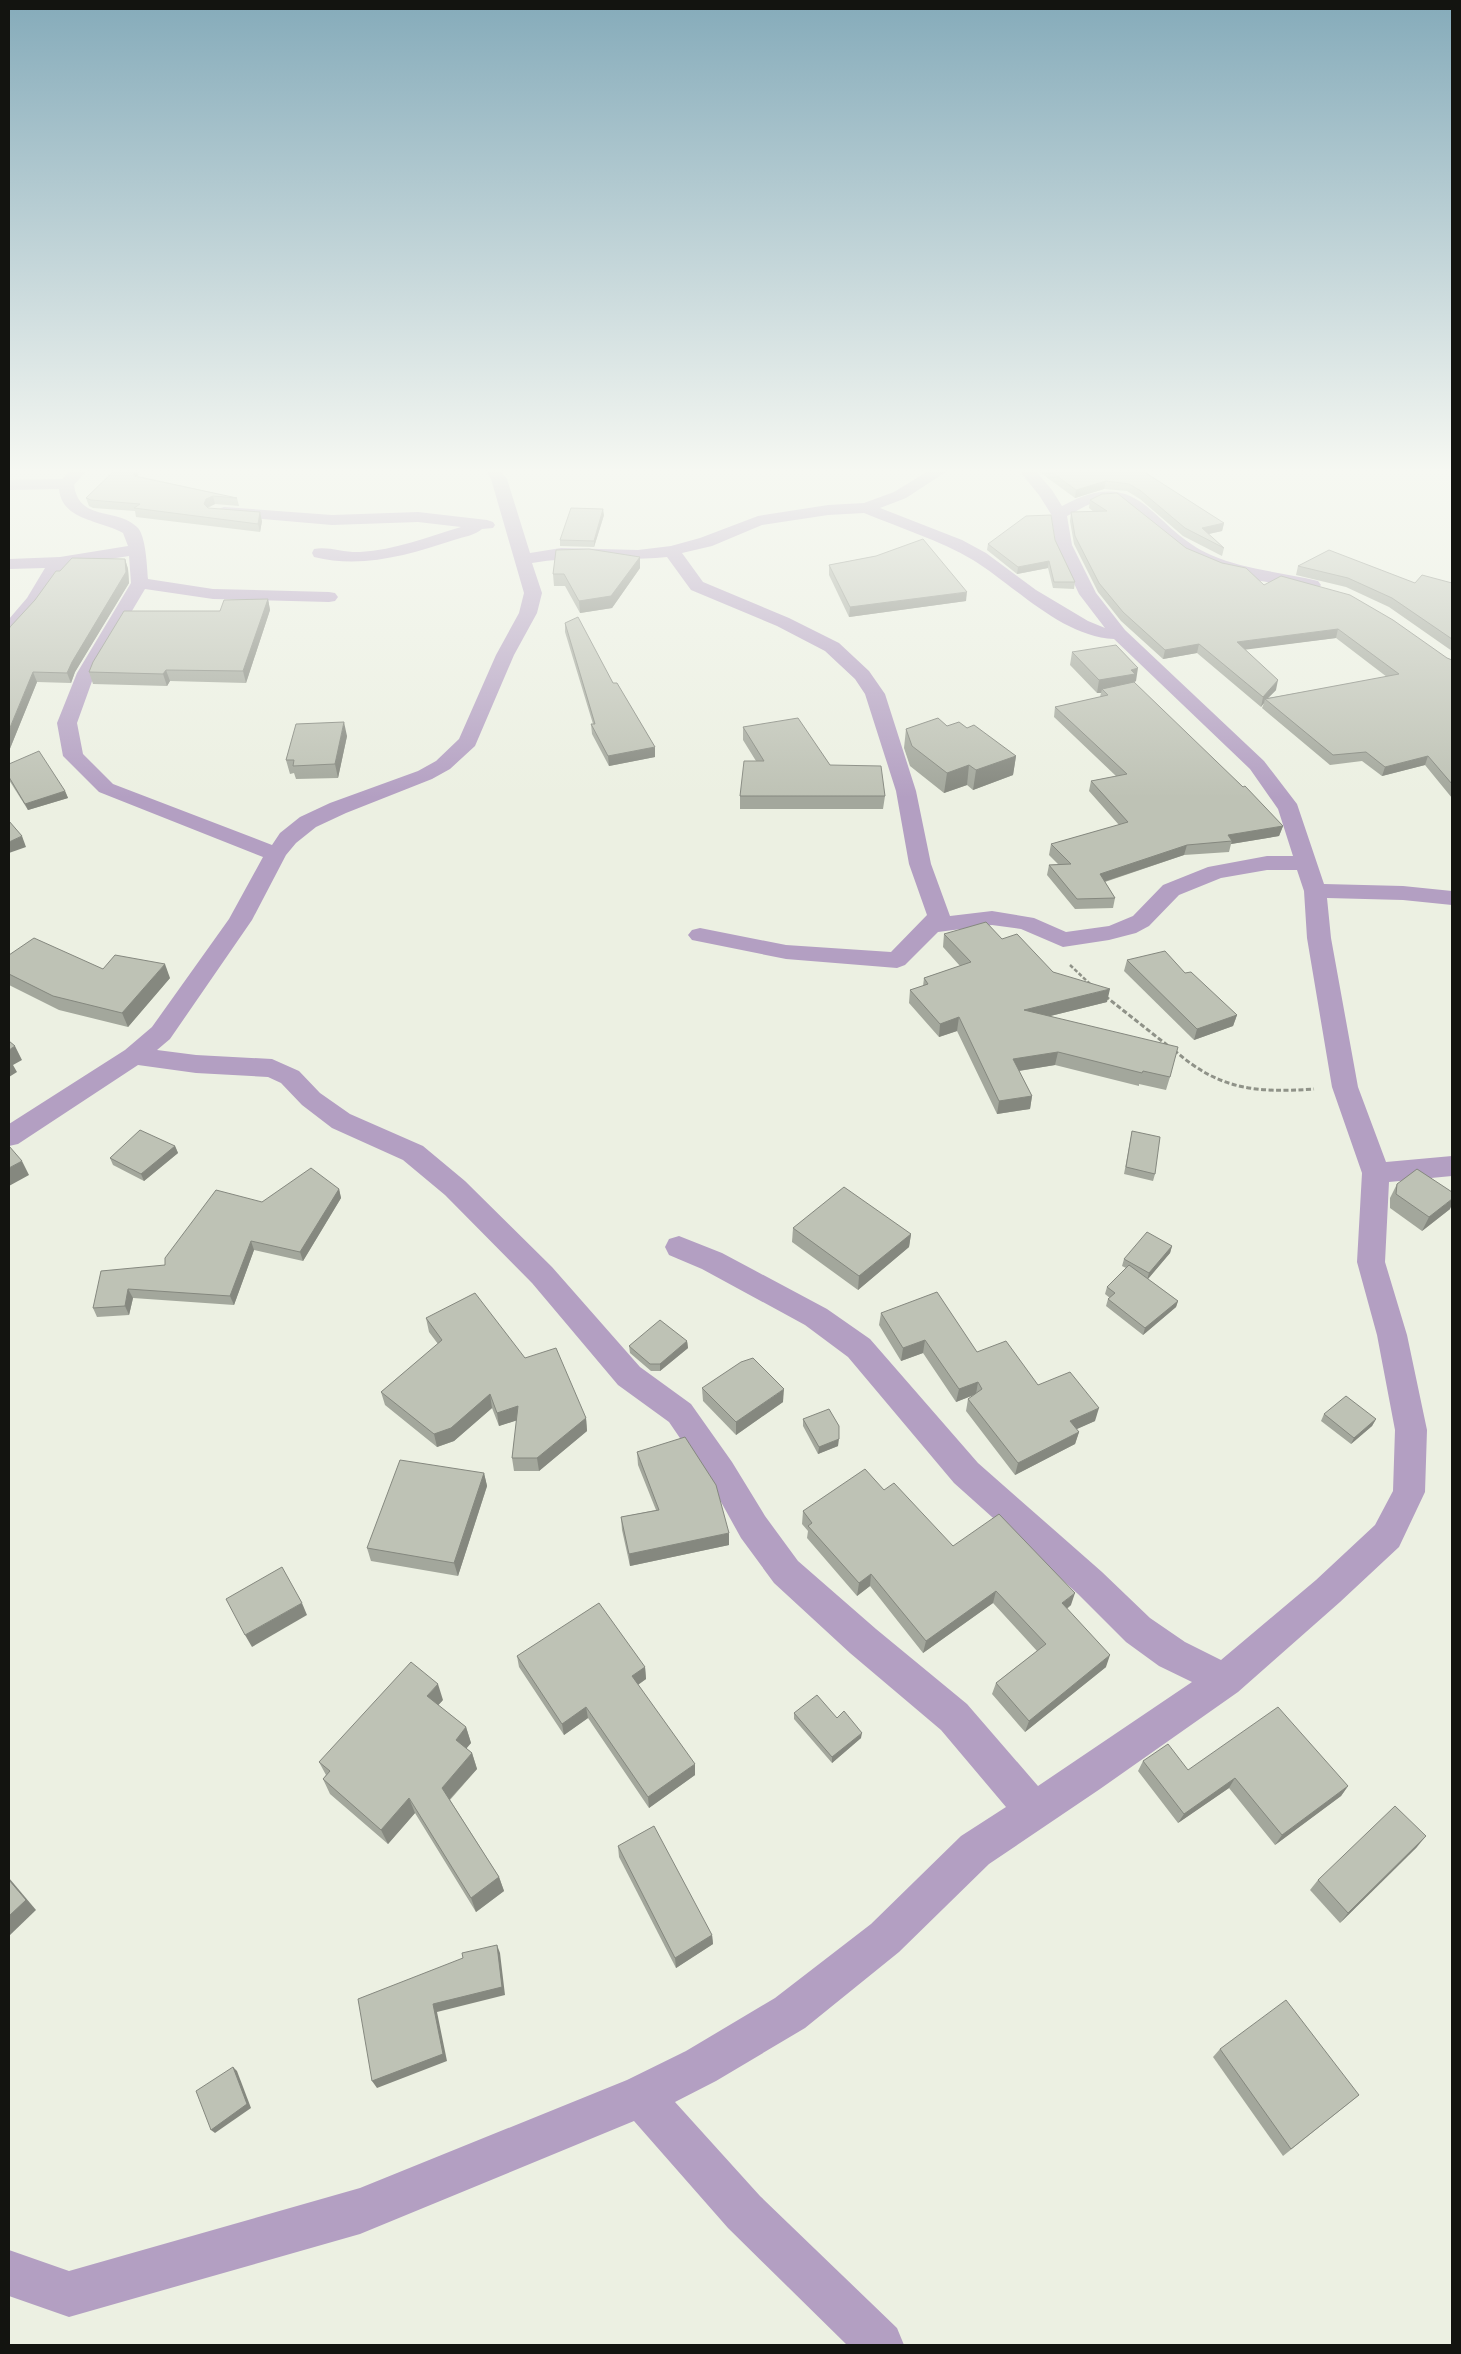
<svg xmlns="http://www.w3.org/2000/svg" width="1461" height="2354" font-family="'Open Sans',sans-serif">
  <rect width="100%" height="100%" fill="#ecf0e2"/>
  <g fill="none" stroke-linecap="round" stroke-linejoin="round">
    <path stroke="#8f9288" stroke-width="2.5" stroke-dasharray="4 2" stroke-linecap="butt" d="M1070,965L1090,984"/>
    <g stroke="#8f9288" stroke-width="3" stroke-dasharray="5 2.5" stroke-linecap="butt">
      <path d="M1105,996L1167,1045"/>
      <path d="M1174,1050C1219,1090 1256,1093 1314,1089"/>
    </g>
    <g fill="#b39fc2" fill-rule="evenodd">
      <path d="M73,468H89L74,485C79,522 116,507 137,527C146,535 147,567 148,579L213,589L329,592L335,593L338,597L335,601L329,602L213,599L145,589L95,673L77,723L83,754L113,784L272,845L280,833L300,817L330,803L418,771L436,761L459,739L496,655L519,613L524,593L491,479L484,468H499L507,479L530,553L561,548L638,550L671,546L700,538L758,516L828,505L864,503L894,492L933,468H952L906,498L880,508L962,540L986,553L1036,590L1088,621L1105,628L1079,594L1056,545L1051,514L1039,495L1017,468H1033L1052,490L1062,506C1143,463 1148,527 1211,555C1245,570 1282,572 1318,581L1321,585L1318,589C1307,591 1295,587 1284,585C1248,579 1207,572 1177,549C1161,538 1131,504 1114,500C1098,497 1081,509 1067,516L1072,545L1096,593L1125,630L1264,761L1297,804L1324,884L1403,886L1452,891V905L1403,900L1327,898L1331,938L1358,1087L1386,1162L1452,1156V1176L1389,1182L1385,1262L1407,1335L1427,1430L1425,1492L1399,1547L1340,1602L1238,1692L1100,1789L989,1864L899,1952L805,2028L716,2081L675,2102L760,2196L897,2328L904,2345H847L728,2228L634,2121L360,2234L69,2317L9,2296V2250L69,2271L360,2188L627,2080L686,2051L775,1998L871,1924L961,1836L1006,1807L941,1730L850,1653L774,1583L741,1538L710,1482L669,1422L618,1385L532,1283L445,1195L403,1160L332,1128L302,1105L281,1083L268,1077L196,1073L138,1065L18,1144L9,1146V1124L125,1050L152,1027L229,919L263,857L99,792L63,756L57,723L77,673L131,583L129,556L65,566L56,577L37,609L15,635L9,636V619L27,598L45,568L9,569V559L60,557L128,546L123,533C101,520 62,521 59,489L9,490V480L62,479ZM864,513C900,528 939,540 973,560C1015,586 1062,637 1114,639L1250,769L1278,809L1293,856H1267L1208,867L1163,885L1133,916L1109,926L1066,932L1034,918L992,911L950,916L931,864L916,791L885,694L869,671L839,643L789,618L703,582L682,553L712,546L762,525L828,515ZM667,557L691,590L777,626L825,651L855,679L865,694L896,791L909,864L927,915L891,952L786,945L700,928L692,930L688,935L692,940L786,959L897,968L905,965L938,932L992,925L1021,929L1063,947L1109,940L1136,933L1149,926L1179,895L1221,878L1267,870H1297L1304,891L1307,938L1332,1087L1362,1173L1357,1262L1377,1335L1395,1430L1393,1491L1375,1525L1316,1580L1221,1660L1185,1642L1150,1618L1102,1572L978,1463L870,1339L827,1309L722,1253L679,1236L669,1239L665,1247L669,1255L702,1269L805,1325L848,1357L954,1483L1078,1594L1126,1642L1159,1666L1192,1682L1038,1786L967,1704L876,1629L798,1561L765,1516L732,1462L691,1404L640,1367L552,1267L465,1181L423,1146L350,1114L320,1093L299,1071L272,1059L196,1055L157,1050L170,1039L252,920L286,855L296,843L316,827L346,813L432,779L450,769L475,746L514,655L537,613L542,593L532,563C577,555 622,562 667,557Z"/>
      <path d="M224,507L332,515L418,512L487,520L493,522L495,525L493,528L482,529C476,535 463,537 454,540C408,555 362,569 314,557L312,553L314,549C328,546 345,553 360,552C395,550 428,537 461,527L418,522L332,525L218,515L216,512L218,509Z"/>
    </g>
  </g>
  <g fill="#a3a79c" fill-rule="evenodd">
    <path d="M117,468H139L138,476L237,498L239,506L215,504L208,508L262,521L260,532L136,517L135,511L93,508L89,506L86,498Z"/>
    <path d="M1034,468H1138L1224,523L1222,531L1208,534L1224,548L1222,556L1183,536L1140,499L1127,491L1104,489L1075,498Z"/>
    <path d="M1090,500L1186,548L1264,585L1452,660V798L1425,765L1382,776L1362,761L1330,765L1262,708L1264,703L1261,707L1197,653L1163,659L1121,621L1098,592L1074,544L1070,521L1071,512H1094L1089,508ZM1336,638L1387,677L1268,698L1276,690L1245,649Z"/>
    <path d="M604,515L594,547L560,546V540Z"/>
    <path d="M1055,540L1075,582L1074,589L1053,588L1048,568L1017,574L987,550L988,544Z"/>
    <path d="M876,556L966,601L849,617L829,575V565Z"/>
    <path d="M125,559L128,569L129,583L75,672L71,683L37,682L9,751L60,571Z"/>
    <path d="M1298,566L1415,583H1452V651L1389,607L1346,587L1296,575Z"/>
    <path d="M640,568L612,608L580,613L565,586H554L553,574Z"/>
    <path d="M268,599L270,610L246,683L170,681L167,686L93,684L89,672L220,611Z"/>
    <path d="M565,623L613,683L655,757L609,766L592,734L591,724H593L565,632Z"/>
    <path d="M1072,652L1136,681L1134,682L1133,683L1283,826L1279,836L1231,844L1229,852L1184,855L1105,882L1115,898L1113,908L1075,909L1047,875L1049,865L1058,864L1049,855L1051,844L1119,825L1089,791L1091,781L1116,776L1054,717L1055,707L1100,697L1101,693H1097L1070,665Z"/>
    <path d="M947,726L967,728L1016,756L1013,775L973,790L967,785L944,793L910,766L904,748L906,729Z"/>
    <path d="M743,727L830,765L885,796L883,809H740V796L756,761L743,740Z"/>
    <path d="M347,736L338,778L296,779L294,773L290,774L286,760Z"/>
    <path d="M9,764L65,791L68,798L28,810L9,780Z"/>
    <path d="M944,934L1002,939L1053,972L1107,1002L1050,1016L1170,1077L1166,1090L1139,1084V1086L1055,1065L1019,1071L1032,1096L1030,1109L997,1114L957,1031L939,1037L909,1003L910,990L923,986L924,978L960,966L943,947Z"/>
    <path d="M9,955L103,969L170,978L128,1027L59,1010L9,985Z"/>
    <path d="M1127,960L1185,973L1237,1015L1233,1026L1194,1040L1124,971Z"/>
    <path d="M1132,1131L1155,1174L1153,1181L1124,1174Z"/>
    <path d="M175,1146L178,1153L144,1181L113,1165L110,1158Z"/>
    <path d="M1397,1184L1450,1209L1422,1231L1390,1208V1198Z"/>
    <path d="M339,1189L341,1198L303,1261L254,1250L234,1305L133,1298L129,1315L97,1317L93,1308L165,1265L262,1202Z"/>
    <path d="M793,1228L911,1234L909,1247L858,1290L792,1242Z"/>
    <path d="M1172,1246L1170,1253L1148,1279L1178,1301L1176,1307L1143,1335L1106,1306L1108,1299L1110,1298L1105,1294L1107,1287L1126,1268L1122,1266L1124,1259Z"/>
    <path d="M881,1313L977,1352L1038,1385L1095,1421L1076,1429L1079,1432L1075,1444L1015,1475L966,1411L968,1399L974,1395L956,1402L923,1353L901,1361L879,1325Z"/>
    <path d="M426,1318L525,1358L586,1418L587,1431L539,1471H514L512,1458L517,1420L499,1426L492,1408L454,1441L437,1447L385,1405L381,1392L438,1344L429,1332Z"/>
    <path d="M687,1341L688,1348L660,1371H651L630,1353L629,1346Z"/>
    <path d="M702,1388L783,1402L736,1435L703,1401Z"/>
    <path d="M1324,1414L1376,1419L1372,1426L1351,1444L1321,1421Z"/>
    <path d="M803,1419L838,1446L818,1454L803,1426Z"/>
    <path d="M637,1452L729,1545L630,1566L622,1530L621,1517L656,1510L638,1465Z"/>
    <path d="M484,1473L487,1486L458,1576L371,1561L367,1548Z"/>
    <path d="M884,1490L953,1546L1071,1605L1067,1609L1106,1667L1025,1732L992,1694L996,1683L1037,1651L993,1603L923,1653L870,1586L857,1596L807,1538L808,1531L802,1524L803,1511Z"/>
    <path d="M517,1656L645,1667L646,1679L638,1685L695,1775L649,1808L588,1718L564,1735L519,1667Z"/>
    <path d="M443,1700L438,1705L466,1727L471,1743L466,1748L472,1753L477,1769L450,1800L499,1877L504,1891L476,1912L415,1813L388,1844L330,1794L323,1779L326,1775L319,1762Z"/>
    <path d="M794,1713L837,1718L861,1738L832,1763L794,1719Z"/>
    <path d="M1143,1761L1188,1770L1348,1786L1341,1796L1275,1845L1229,1788L1178,1823L1138,1771Z"/>
    <path d="M618,1846L712,1935L713,1944L676,1968L619,1857Z"/>
    <path d="M1417,1847L1340,1923L1310,1890L1318,1880Z"/>
    <path d="M1220,2049L1359,2095L1283,2156L1213,2057Z"/>
  </g>
  <g fill="#85887f">
    <path d="M135,468H139L137,484L134,476Z"/>
    <path d="M1106,481L1104,489L1075,498L1076,490Z"/>
    <path d="M213,496L215,504L208,507L206,512L204,504L206,499Z"/>
    <path d="M603,509L604,515L594,547V541Z"/>
    <path d="M260,512L262,521L260,532L258,524Z"/>
    <path d="M1224,523L1222,531L1200,536L1202,528Z"/>
    <path d="M640,557V568L612,608L580,613L579,601Z"/>
    <path d="M125,559L128,569L129,583L75,672L71,683L67,673L72,662Z"/>
    <path d="M1049,561L1048,568L1017,574L1018,567Z"/>
    <path d="M967,592L966,601L849,617L850,607Z"/>
    <path d="M268,599L270,610L246,683L243,671Z"/>
    <path d="M1338,629L1336,638L1235,651L1237,642Z"/>
    <path d="M1199,644L1197,653L1163,659L1165,650Z"/>
    <path d="M1138,668L1136,681L1134,682L1132,687L1102,689L1101,693H1097L1099,680L1131,670Z"/>
    <path d="M166,670L170,681L167,686L163,674Z"/>
    <path d="M33,672L37,682L9,751V730Z"/>
    <path d="M1278,680L1276,690L1266,700L1265,699L1264,703L1261,707L1263,697Z"/>
    <path d="M344,722L347,736L338,778L335,764Z"/>
    <path d="M655,747V757L609,766L608,756Z"/>
    <path d="M1016,756L1013,775L973,790L976,770Z"/>
    <path d="M1428,756L1425,765L1382,776L1385,767Z"/>
    <path d="M969,765L967,785L944,793L947,773Z"/>
    <path d="M65,791L68,798L28,810L25,804Z"/>
    <path d="M1283,826L1279,836L1231,844L1232,841L1228,835Z"/>
    <path d="M22,836L26,847L9,853V842Z"/>
    <path d="M1187,845L1184,855L1097,884L1100,874Z"/>
    <path d="M165,964L170,978L128,1027L122,1013Z"/>
    <path d="M1110,989L1107,1002L1022,1023L1024,1010Z"/>
    <path d="M1237,1015L1233,1026L1194,1040L1197,1029Z"/>
    <path d="M959,1017L957,1031L939,1037L940,1024Z"/>
    <path d="M15,1046L22,1060L13,1065L17,1072L9,1077V1050Z"/>
    <path d="M1058,1052L1055,1065L1011,1072L1013,1059Z"/>
    <path d="M1032,1096L1030,1109L997,1114L999,1101Z"/>
    <path d="M175,1146L178,1153L144,1181L141,1174Z"/>
    <path d="M22,1161L29,1175L9,1186V1168Z"/>
    <path d="M339,1189L341,1198L303,1261L300,1252Z"/>
    <path d="M1452,1199V1205L1450,1209L1422,1231L1429,1217Z"/>
    <path d="M911,1234L909,1247L858,1290L859,1276Z"/>
    <path d="M251,1241L254,1250L234,1305L230,1296Z"/>
    <path d="M1172,1246L1170,1253L1147,1280L1149,1273Z"/>
    <path d="M128,1289L133,1298L129,1315L125,1306Z"/>
    <path d="M1178,1301L1176,1307L1143,1335L1145,1328Z"/>
    <path d="M925,1340L923,1353L901,1361L903,1348Z"/>
    <path d="M687,1341L688,1348L660,1371V1364Z"/>
    <path d="M978,1382L976,1394L956,1402L959,1389Z"/>
    <path d="M784,1389L783,1402L736,1435V1422Z"/>
    <path d="M490,1394L492,1408L454,1441L437,1447L434,1434Z"/>
    <path d="M518,1406L521,1419L499,1426L497,1413Z"/>
    <path d="M1099,1408L1095,1421L1066,1434L1070,1421Z"/>
    <path d="M586,1418L587,1431L539,1471L537,1458Z"/>
    <path d="M1376,1419L1372,1426L1351,1444L1354,1438Z"/>
    <path d="M1079,1432L1075,1444L1015,1475L1018,1463Z"/>
    <path d="M839,1439L838,1446L818,1454L819,1447Z"/>
    <path d="M484,1473L487,1486L458,1576L454,1563Z"/>
    <path d="M729,1533V1545L630,1566L629,1554Z"/>
    <path d="M871,1574L870,1586L857,1596L859,1583Z"/>
    <path d="M996,1591L993,1603L923,1653L926,1641Z"/>
    <path d="M1075,1593L1071,1605L1058,1615L1062,1603Z"/>
    <path d="M302,1603L307,1615L252,1647L245,1635Z"/>
    <path d="M1110,1655L1106,1667L1025,1732L1029,1721Z"/>
    <path d="M645,1667L646,1679L633,1688L632,1676Z"/>
    <path d="M438,1684L443,1700L432,1712L427,1696Z"/>
    <path d="M586,1707L588,1718L564,1735L562,1724Z"/>
    <path d="M466,1727L471,1743L461,1755L456,1740Z"/>
    <path d="M862,1733L861,1738L832,1763V1757Z"/>
    <path d="M472,1753L477,1769L447,1802L442,1788Z"/>
    <path d="M695,1764V1775L649,1808L648,1797Z"/>
    <path d="M1235,1778L1229,1788L1178,1823L1184,1814Z"/>
    <path d="M1348,1786L1341,1796L1275,1845L1282,1835Z"/>
    <path d="M409,1798L415,1813L388,1844L381,1830Z"/>
    <path d="M1426,1836L1417,1847L1340,1923L1348,1913Z"/>
    <path d="M499,1877L504,1891L476,1912L471,1898Z"/>
    <path d="M9,1878L36,1910L9,1936Z"/>
    <path d="M712,1935L713,1944L676,1968L675,1958Z"/>
    <path d="M497,1945L500,1953L505,1995L437,2012L447,2061L377,2088L372,2081L433,2004Z"/>
    <path d="M233,2067L237,2071L251,2108L215,2133L211,2130Z"/>
  </g>
  <g fill="#bec2b5" stroke="#85887f">
    <path d="M117,468H135L134,476L237,498L213,496L206,499L204,504L208,508L260,512L258,524L134,508L140,504L91,500L86,498Z"/>
    <path d="M1046,468H1138L1224,523L1202,528L1224,548L1185,528L1141,491L1129,484L1106,481L1076,490Z"/>
    <path d="M1117,493L1186,548L1222,563L1246,568L1264,585L1281,576L1350,595L1393,620L1447,658L1452,660V784L1428,756L1385,767L1366,752L1333,755L1265,699L1399,674L1338,629L1237,642L1278,680L1263,697L1199,644L1165,650L1123,612L1099,583L1075,536L1071,512L1107,511L1090,500L1102,494Z"/>
    <path d="M571,508L603,509L594,541L560,540Z"/>
    <path d="M1051,515L1055,540L1075,582H1054L1049,561L1018,567L988,544L1026,516Z"/>
    <path d="M923,539L967,592L850,607L829,565L876,556Z"/>
    <path d="M589,549L640,557L611,596L579,601L564,574H553L556,550Z"/>
    <path d="M1329,550L1415,583L1422,575L1452,583V639L1392,598L1348,578L1298,566Z"/>
    <path d="M72,558L125,559L126,572L72,662L67,673L33,672L9,730V630L10,627L35,600L56,571H60Z"/>
    <path d="M268,599L243,671L166,670L163,674L89,672L93,662L124,611H220L224,600Z"/>
    <path d="M578,617L613,683H617L655,747L608,756L591,724H595L565,623Z"/>
    <path d="M1116,645L1138,668L1131,670L1135,674L1099,680L1072,652Z"/>
    <path d="M1134,682L1243,787L1245,786L1283,826L1228,835L1232,841L1187,845L1100,874L1115,898L1077,899L1049,865L1071,864L1051,844L1128,822L1091,781L1127,774L1055,707L1108,695L1102,689Z"/>
    <path d="M798,718L830,765L881,766L885,796H740L744,761H764L743,727Z"/>
    <path d="M938,718L947,726L959,722L967,728L974,725L1016,756L976,770L969,765L947,773L912,746L906,729Z"/>
    <path d="M344,722L335,764L293,766L294,760H286L296,724Z"/>
    <path d="M39,751L65,791L25,804L9,777V764Z"/>
    <path d="M9,821L22,836L9,842Z"/>
    <path d="M986,922L1002,939L1017,934L1053,972L1110,989L1024,1010L1178,1047L1170,1077L1143,1071L1142,1073L1058,1052L1013,1059L1032,1096L999,1101L959,1017L940,1024L910,990L928,984L924,978L971,962L944,934Z"/>
    <path d="M34,938L103,969L115,955L165,964L122,1013L53,996L9,974V955Z"/>
    <path d="M1165,951L1185,973L1191,972L1237,1015L1197,1029L1127,960Z"/>
    <path d="M9,1041L15,1046L9,1050Z"/>
    <path d="M140,1130L175,1146L141,1174L110,1158Z"/>
    <path d="M1132,1131L1160,1137L1155,1174L1126,1167Z"/>
    <path d="M9,1146L22,1161L9,1168Z"/>
    <path d="M311,1168L339,1189L300,1252L251,1241L230,1296L128,1289L125,1306L93,1308L101,1271L165,1265V1258L216,1190L262,1202Z"/>
    <path d="M1417,1169L1452,1192V1199L1429,1217L1396,1194L1397,1184Z"/>
    <path d="M844,1187L911,1234L859,1276L793,1228Z"/>
    <path d="M1147,1232L1172,1246L1149,1273L1124,1259Z"/>
    <path d="M1129,1265L1178,1301L1145,1328L1108,1299L1115,1293L1107,1287Z"/>
    <path d="M937,1292L977,1352L1006,1341L1038,1385L1070,1372L1099,1408L1070,1421L1079,1432L1018,1463L968,1399L982,1389L978,1382L959,1389L925,1340L903,1348L881,1313Z"/>
    <path d="M475,1293L525,1358L556,1348L586,1418L537,1458H512L518,1406L497,1413L490,1394L451,1428L434,1434L381,1392L442,1340L426,1318Z"/>
    <path d="M660,1320L687,1341L660,1364H650L629,1346Z"/>
    <path d="M753,1358L784,1389L736,1422L702,1388L741,1362Z"/>
    <path d="M1346,1396L1376,1419L1354,1438L1324,1414Z"/>
    <path d="M829,1409L839,1426V1439L819,1447L803,1419Z"/>
    <path d="M685,1437L716,1485L729,1533L629,1554L621,1517L659,1510L637,1452Z"/>
    <path d="M400,1460L484,1473L454,1563L367,1548Z"/>
    <path d="M865,1469L884,1490L894,1483L953,1546L999,1514L1075,1593L1062,1603L1110,1655L1029,1721L996,1683L1046,1644L996,1591L926,1641L871,1574L859,1583L808,1526L812,1523L803,1511Z"/>
    <path d="M282,1567L302,1603L245,1635L226,1599Z"/>
    <path d="M599,1603L645,1667L632,1676L695,1764L648,1797L586,1707L562,1724L517,1656Z"/>
    <path d="M411,1662L438,1684L427,1696L466,1727L456,1740L472,1753L442,1788L499,1877L471,1898L409,1798L381,1830L323,1779L330,1771L319,1762Z"/>
    <path d="M817,1695L837,1718L844,1711L862,1733L832,1757L794,1713Z"/>
    <path d="M1278,1707L1348,1786L1282,1835L1235,1778L1184,1814L1143,1761L1168,1744L1188,1770Z"/>
    <path d="M1395,1806L1426,1836L1348,1913L1318,1880Z"/>
    <path d="M654,1826L712,1935L675,1958L618,1846Z"/>
    <path d="M9,1880L26,1900L9,1916Z"/>
    <path d="M497,1945L502,1987L433,2004L443,2054L372,2081L358,1999L463,1958L462,1953Z"/>
    <path d="M1286,2000L1359,2095L1291,2149L1220,2049Z"/>
    <path d="M233,2067L247,2104L211,2130L196,2091Z"/>
  </g>
  <linearGradient id="sky" x2="0" y2="1"><stop stop-color="#85abba"/><stop offset="0.59" stop-color="#f6f8f2"/><stop offset="1" stop-color="#f6f8f2" stop-opacity="0"/></linearGradient>
  <rect width="1461" height="798" fill="url(#sky)"/>
  <rect width="1461" height="2354" fill="none" stroke="#131410" stroke-width="20"/>
</svg>
